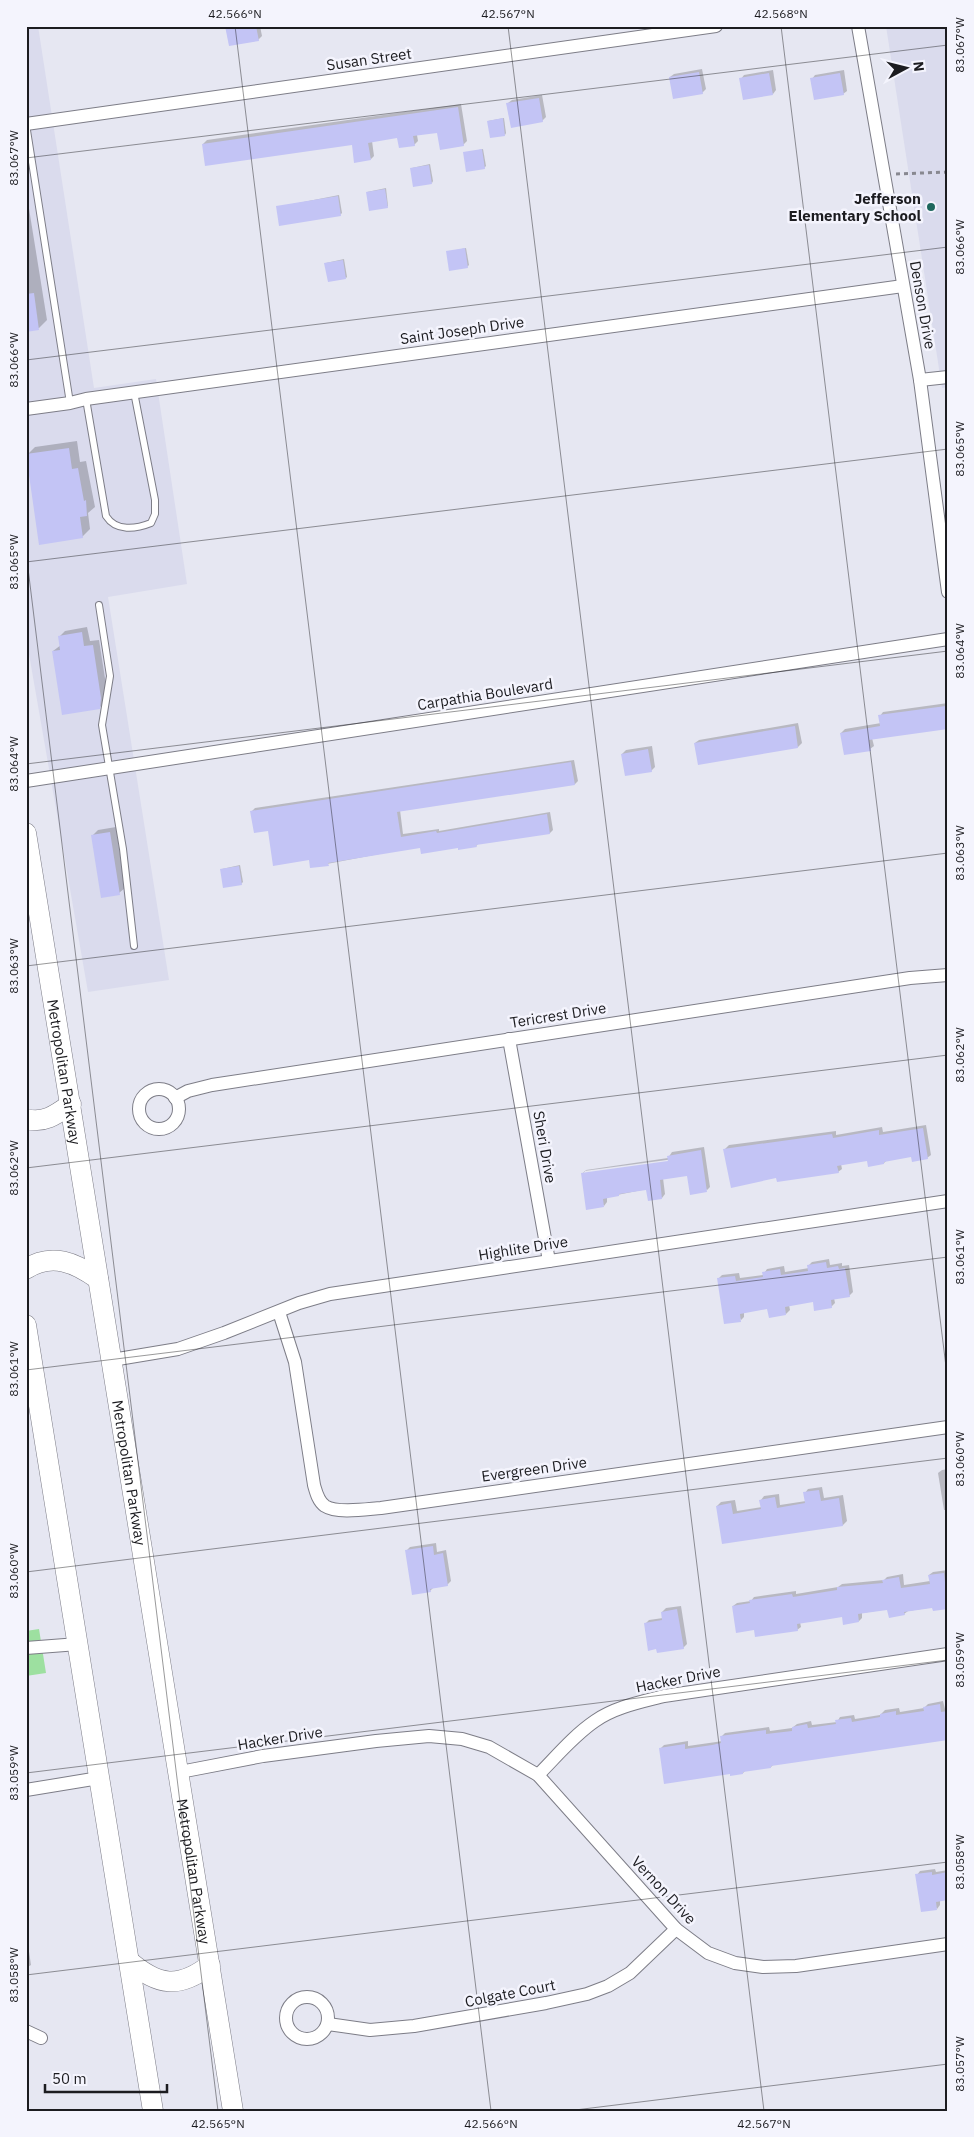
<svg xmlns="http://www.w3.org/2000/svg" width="974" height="2137" font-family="'IBM Plex Sans',sans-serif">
  <rect width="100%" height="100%" fill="#e6e7f2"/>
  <g fill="#dadbed">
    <path d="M26,26H38L94,388L156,379L187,584L108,597L169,980L88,992L26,637Z"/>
    <path d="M886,26H948V387L942,388Z"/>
  </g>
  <path fill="#9de0a0" d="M39,1629L46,1673L26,1676V1631Z"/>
  <g fill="#0003" fill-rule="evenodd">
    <path d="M227,26H260L262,36L258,40Z"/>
    <path d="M702,69L706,89L702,93L670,77L674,74Z"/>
    <path d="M773,70L776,90L773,94L741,79L744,75Z"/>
    <path d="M844,70L847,91L843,94L812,79L815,75Z"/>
    <path d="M542,95L546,117L542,121L508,103L512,100Z"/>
    <path d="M461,104L467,141L463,145L438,131L417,135L418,141L414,145L398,136L372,141L374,156L371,159L353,144H203L207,140Z"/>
    <path d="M504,118L506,133L505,135L488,121Z"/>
    <path d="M483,149L486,166L484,168L465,153Z"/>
    <path d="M430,164L433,181L432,183L412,168Z"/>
    <path d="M386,188L388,206L387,207L367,192Z"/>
    <path d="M26,190L47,320L39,328L26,330Z"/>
    <path d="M339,195L342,213L340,215L278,207Z"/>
    <path d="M466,248L469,265L467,267L447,252Z"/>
    <path d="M344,259L347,277L346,278L326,263Z"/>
    <path d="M77,441L80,462L86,461L95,507L88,513L90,529L82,537L27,455L35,447Z"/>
    <path d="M87,627L90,641L99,640L107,691L105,702L99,708L53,651L61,645L59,637L65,631Z"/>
    <path d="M948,703V727L872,738L874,746L870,749L841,733L845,729L881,723L880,716L883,712Z"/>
    <path d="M798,723L802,743L798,747L699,764L695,743L699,740Z"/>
    <path d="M652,746L655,767L651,771L622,754L626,750Z"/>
    <path d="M574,760L578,781L575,784L400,810L403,834L439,829V831L550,812L553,830L550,833L479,843L476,846H421L311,867L310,859L269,829L252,811L255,808Z"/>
    <path d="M116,827L125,888L119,893L92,836L98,830Z"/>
    <path d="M240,865L243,882L241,884L222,869Z"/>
    <path d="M926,1125L931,1155L927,1158L912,1156L887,1160L884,1163L868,1159L841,1164L842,1169L838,1172L777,1176L725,1149L729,1145L836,1131V1135L882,1127L883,1132Z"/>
    <path d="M704,1147L710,1187L707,1190L688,1174L663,1178L665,1194L662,1198L647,1189L607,1197V1202L604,1206L582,1174L586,1170L668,1158L672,1152ZM674,1159V1161L584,1174V1171Z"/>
    <path d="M829,1259L830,1265L842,1263V1266L849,1265L853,1292L849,1296L834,1298L835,1303L831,1307L814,1301L789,1305L790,1310L786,1314L768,1308L744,1312V1317L741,1320L718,1279L722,1275L739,1273L740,1278L763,1275L767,1269L784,1266L785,1272L809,1268V1265L812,1262Z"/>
    <path d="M948,1469V1510H944L938,1473L942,1470Z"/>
    <path d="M822,1487L824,1498L843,1495L847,1521L843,1525L723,1543L717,1506L721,1502L735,1500L737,1511L762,1507L761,1500L764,1496L779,1494L780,1505L806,1501L805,1493L808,1489Z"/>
    <path d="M436,1543L437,1552L446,1550L451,1581L447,1585L434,1587L430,1591L406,1551L410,1547Z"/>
    <path d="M948,1570V1607H934L908,1611L904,1614L888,1609L862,1613V1618L859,1621L843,1616L800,1622L801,1627L797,1630L755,1629L733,1606L737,1603L751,1601L754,1597L796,1591V1594L838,1587L842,1584L884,1580L887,1577L903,1574L904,1585L930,1581L929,1575L933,1572Z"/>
    <path d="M681,1606L687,1644L683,1648L646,1623L649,1620L663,1618L662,1612L666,1608Z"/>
    <path d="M943,1701L945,1709L948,1708V1738L774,1764L771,1767L746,1770L743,1773L731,1772L660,1749L664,1745L688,1741V1746L716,1742L722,1741L721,1737L725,1733L769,1727L770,1731L792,1728L797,1724L811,1721L812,1725L837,1722L840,1717L854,1715L855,1719L880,1715L885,1710L899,1708L900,1712L924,1708L928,1704Z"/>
    <path d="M935,1869L936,1872L948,1870V1900H940V1905L937,1909L917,1875L920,1871Z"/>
    <path d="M27,1938L31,1965L26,1968V1939Z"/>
  </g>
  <g fill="#c3c4f5">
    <path d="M225,26H256L259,41L229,46Z"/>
    <path d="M699,72L703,94L673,99L669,77Z"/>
    <path d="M769,73L773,95L743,100L739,78Z"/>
    <path d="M840,73L844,95L814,100L810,78Z"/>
    <path d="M539,98L543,122L511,128L506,103Z"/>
    <path d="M458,107L464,146L440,150L437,133L413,136L415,146L399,148L397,138L368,143L371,160L354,163L352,145L205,166L202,144Z"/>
    <path d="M503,118L505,136L490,138L487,121Z"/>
    <path d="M482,149L485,169L466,172L463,152Z"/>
    <path d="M429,165L432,184L413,187L410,168Z"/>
    <path d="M385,189L388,208L369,211L366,192Z"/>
    <path d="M338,196L341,216L279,226L276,206Z"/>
    <path d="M465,248L468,268L449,271L446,251Z"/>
    <path d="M343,260L346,279L328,282L324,263Z"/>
    <path d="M34,293L39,330L26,332V294Z"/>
    <path d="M69,448L72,469L78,468L84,501L86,500L87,516L80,517L83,538L39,545L26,454Z"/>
    <path d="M82,632L84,646L93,645L101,698L100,709L62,715L52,651L60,650L58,636Z"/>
    <path d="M946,706L948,729L869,740L871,751L844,755L840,733L880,726L878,715Z"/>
    <path d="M795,726L798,748L698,765L694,743Z"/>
    <path d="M648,749L652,772L625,776L621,754Z"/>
    <path d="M571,762L575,785L397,812L401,837L436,831L437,833L547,814L550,834L476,845L477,847L458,850V848L421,854L420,848L328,863L329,866L310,868L309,860L273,866L268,831L254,833L250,811Z"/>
    <path d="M110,832L120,895L101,898L91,835Z"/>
    <path d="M239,866L242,885L223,888L220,869Z"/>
    <path d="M923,1128L928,1159L912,1162L911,1157L884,1162V1164L868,1167L867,1161L837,1166L839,1173L777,1182L776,1178L731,1188L723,1149L832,1134L833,1138L879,1130V1135Z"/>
    <path d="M701,1150L707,1192L690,1195L687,1176L660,1180L662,1199L648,1201L646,1190L619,1194V1196L603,1199L604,1207L586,1210L581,1173L668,1161L667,1156Z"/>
    <path d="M826,1262L827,1268L838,1266L839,1269L845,1268L850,1297L831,1300L832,1308L814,1311L813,1302L785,1307L786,1315L769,1318L767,1309L740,1314L741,1322L724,1324L717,1278L735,1276L736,1281L763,1277L762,1272L780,1269L781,1275L808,1271L807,1265Z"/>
    <path d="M819,1490L821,1501L839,1498L843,1526L722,1544L716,1506L731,1503L733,1514L761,1509L759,1500L775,1497L777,1508L805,1503L803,1492Z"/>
    <path d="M433,1546L434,1555L443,1553L448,1586L430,1589L431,1592L412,1595L405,1550Z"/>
    <path d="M944,1573L948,1609L933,1611L932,1608L904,1612L905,1615L889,1618L887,1610L858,1614L859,1622L843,1625L842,1617L824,1620L797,1624L798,1631L755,1637L754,1630L736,1633L732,1606L750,1603L749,1600L792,1594L793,1597L837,1590V1587L883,1583L882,1580L899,1577L901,1588L930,1584L928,1575Z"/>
    <path d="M677,1609L684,1649L657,1653L656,1649L648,1651L644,1623L662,1620L661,1612Z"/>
    <path d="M940,1704L941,1712L948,1711V1740L771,1766V1768L743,1772V1774L730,1776V1774L664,1784L659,1748L685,1744V1749L712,1745L721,1743L720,1736L766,1730V1734L792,1731V1727L807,1724L808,1728L836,1724L835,1720L851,1718L852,1722L880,1717V1714L896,1711V1715L924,1711L923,1707Z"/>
    <path d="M932,1872V1875L948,1872V1900L936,1902L937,1910L921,1912L915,1874Z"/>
  </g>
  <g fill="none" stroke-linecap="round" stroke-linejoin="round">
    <g stroke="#7d7d87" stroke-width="8">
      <g id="service">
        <path d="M26,124L70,403"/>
        <path d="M86,399L106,516C116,532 136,529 151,523L155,514V500L134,392"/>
        <path d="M99,605L110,676L102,725L123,849L134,946"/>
      </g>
    </g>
    <g stroke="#7d7d87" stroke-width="14">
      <g id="minor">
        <path d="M858,26L920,380L948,592"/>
        <path d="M26,124L716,26"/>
        <path d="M920,380L948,377"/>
        <path d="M26,409L70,403L86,399L903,286"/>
        <path d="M26,781L948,639"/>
        <path d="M509,1039L549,1261"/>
        <circle cx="159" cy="1109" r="20"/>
        <path d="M175,1098L188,1091L212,1085L910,978L948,975"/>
        <path d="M279,1312L295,1362L314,1485C316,1492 318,1501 325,1506C337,1514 367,1509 381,1508L948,1427"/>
        <path d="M112,1360L178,1349L224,1333L299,1303L330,1294L948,1201"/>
        <path d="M26,1648L78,1644"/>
        <path d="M180,1772L263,1756L376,1741L429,1736L462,1739L489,1747L538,1775L676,1929L708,1953L735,1963L763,1967L796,1966L948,1944"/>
        <path d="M538,1775C556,1757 573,1736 595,1721C615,1707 641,1702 664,1696L948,1654"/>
        <path d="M26,1790L99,1778"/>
        <circle cx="307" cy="2018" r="21"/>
        <path d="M328,2024L370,2030L414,2026L546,2003L587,1994L608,1986L630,1973L676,1929"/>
        <path d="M26,2031L41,2038"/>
      </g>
    </g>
    <g stroke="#7d7d87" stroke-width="21">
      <g id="primary">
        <path id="s1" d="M26,833L233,2111"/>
        <path d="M26,1119C44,1124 57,1114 71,1104"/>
        <path d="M26,1269C52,1252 76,1263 98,1279"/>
        <path d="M26,1325L153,2111"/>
        <path d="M129,1961C158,1986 179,1989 210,1965"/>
      </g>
    </g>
    <path stroke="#888890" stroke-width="3" stroke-dasharray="4 4" stroke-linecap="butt" d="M896,174L948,172"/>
    <use href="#service" stroke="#fff" stroke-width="6"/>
    <use href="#minor" stroke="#fff" stroke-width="12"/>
    <use href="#primary" stroke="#fff" stroke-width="20"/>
  </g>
  <path fill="none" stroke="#1c1c20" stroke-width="1" stroke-opacity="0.45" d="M235,26L491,2111M508,26L764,2111M781,26L948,1383M26,158L948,45M26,360L948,247M26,552L218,2111M26,562L948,449M26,764L948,651M26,966L948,853M26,1168L948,1055M26,1370L948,1257M26,1572L948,1458M26,1773L948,1660M26,1975L948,1862M567,2111L948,2064"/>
  <circle fill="#1e675d" stroke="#f4f4fd" stroke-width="2" cx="931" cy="207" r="5"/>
  <g text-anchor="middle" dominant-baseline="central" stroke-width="5" stroke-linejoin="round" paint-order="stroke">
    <g font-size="15" fill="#1c1c20" stroke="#f4f4fd">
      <text transform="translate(369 59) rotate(-8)">Susan Street</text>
      <text transform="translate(923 305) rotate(80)">Denson Drive</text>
      <text transform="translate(462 330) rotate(-8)">Saint Joseph Drive</text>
      <text transform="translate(485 694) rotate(-9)">Carpathia Boulevard</text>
      <text transform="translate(558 1015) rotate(-9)">Tericrest Drive</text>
      <text stroke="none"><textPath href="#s1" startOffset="242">Metropolitan Parkway</textPath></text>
      <text transform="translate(545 1147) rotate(80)">Sheri Drive</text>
      <text transform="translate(523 1248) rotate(-9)">Highlite Drive</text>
      <text transform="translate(534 1469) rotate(-8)">Evergreen Drive</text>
      <text stroke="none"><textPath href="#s1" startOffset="648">Metropolitan Parkway</textPath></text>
      <text transform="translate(678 1679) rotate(-11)">Hacker Drive</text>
      <text transform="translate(280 1738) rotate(-9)">Hacker Drive</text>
      <text stroke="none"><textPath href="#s1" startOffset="1052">Metropolitan Parkway</textPath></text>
      <text transform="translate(664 1890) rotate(47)">Vernon Drive</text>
      <text transform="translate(510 1993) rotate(-11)">Colgate Court</text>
    </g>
    <g font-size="15" font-weight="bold" fill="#1c1c20" stroke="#f4f4fd" text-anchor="end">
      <text x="921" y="198">Jefferson<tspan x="921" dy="17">Elementary School</tspan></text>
    </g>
  </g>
  <rect width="974" height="2137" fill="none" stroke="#f4f4fd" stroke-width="55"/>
  <g transform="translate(906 68) rotate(83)" stroke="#f4f4fd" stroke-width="4" paint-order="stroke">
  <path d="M0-4L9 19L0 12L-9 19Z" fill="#1c1c20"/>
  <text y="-8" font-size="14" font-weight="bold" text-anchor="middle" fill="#1c1c20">N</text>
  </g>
  <path d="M45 2084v8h122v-8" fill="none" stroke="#1c1c20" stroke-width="2.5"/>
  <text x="52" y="2084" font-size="15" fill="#1c1c20" stroke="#f4f4fd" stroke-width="4" paint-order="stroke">50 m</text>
  <rect x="28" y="28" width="918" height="2082" fill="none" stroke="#1c1c20" stroke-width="2"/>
  <g font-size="12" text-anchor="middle" fill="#1c1c20">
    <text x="235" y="18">42.566°N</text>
    <text x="508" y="18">42.567°N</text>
    <text x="781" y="18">42.568°N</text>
    <text transform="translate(960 45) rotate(-90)" y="4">83.067°W</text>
    <text transform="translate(14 158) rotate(-90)" y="4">83.067°W</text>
    <text transform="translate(960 247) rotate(-90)" y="4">83.066°W</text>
    <text transform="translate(14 360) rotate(-90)" y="4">83.066°W</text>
    <text transform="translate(960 449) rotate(-90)" y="4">83.065°W</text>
    <text transform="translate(14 562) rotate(-90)" y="4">83.065°W</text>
    <text transform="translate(960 651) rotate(-90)" y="4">83.064°W</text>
    <text transform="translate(14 764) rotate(-90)" y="4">83.064°W</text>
    <text transform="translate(960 853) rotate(-90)" y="4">83.063°W</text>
    <text transform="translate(14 966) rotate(-90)" y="4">83.063°W</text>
    <text transform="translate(960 1055) rotate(-90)" y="4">83.062°W</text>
    <text transform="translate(14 1168) rotate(-90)" y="4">83.062°W</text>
    <text transform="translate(960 1257) rotate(-90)" y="4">83.061°W</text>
    <text transform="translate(14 1369) rotate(-90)" y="4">83.061°W</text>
    <text transform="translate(960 1459) rotate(-90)" y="4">83.060°W</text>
    <text transform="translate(14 1571) rotate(-90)" y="4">83.060°W</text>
    <text transform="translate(960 1660) rotate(-90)" y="4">83.059°W</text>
    <text transform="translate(14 1773) rotate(-90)" y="4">83.059°W</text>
    <text transform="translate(960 1862) rotate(-90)" y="4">83.058°W</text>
    <text transform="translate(14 1975) rotate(-90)" y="4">83.058°W</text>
    <text transform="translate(960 2064) rotate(-90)" y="4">83.057°W</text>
    <text x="218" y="2128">42.565°N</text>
    <text x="491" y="2128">42.566°N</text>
    <text x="764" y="2128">42.567°N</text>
  </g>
</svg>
